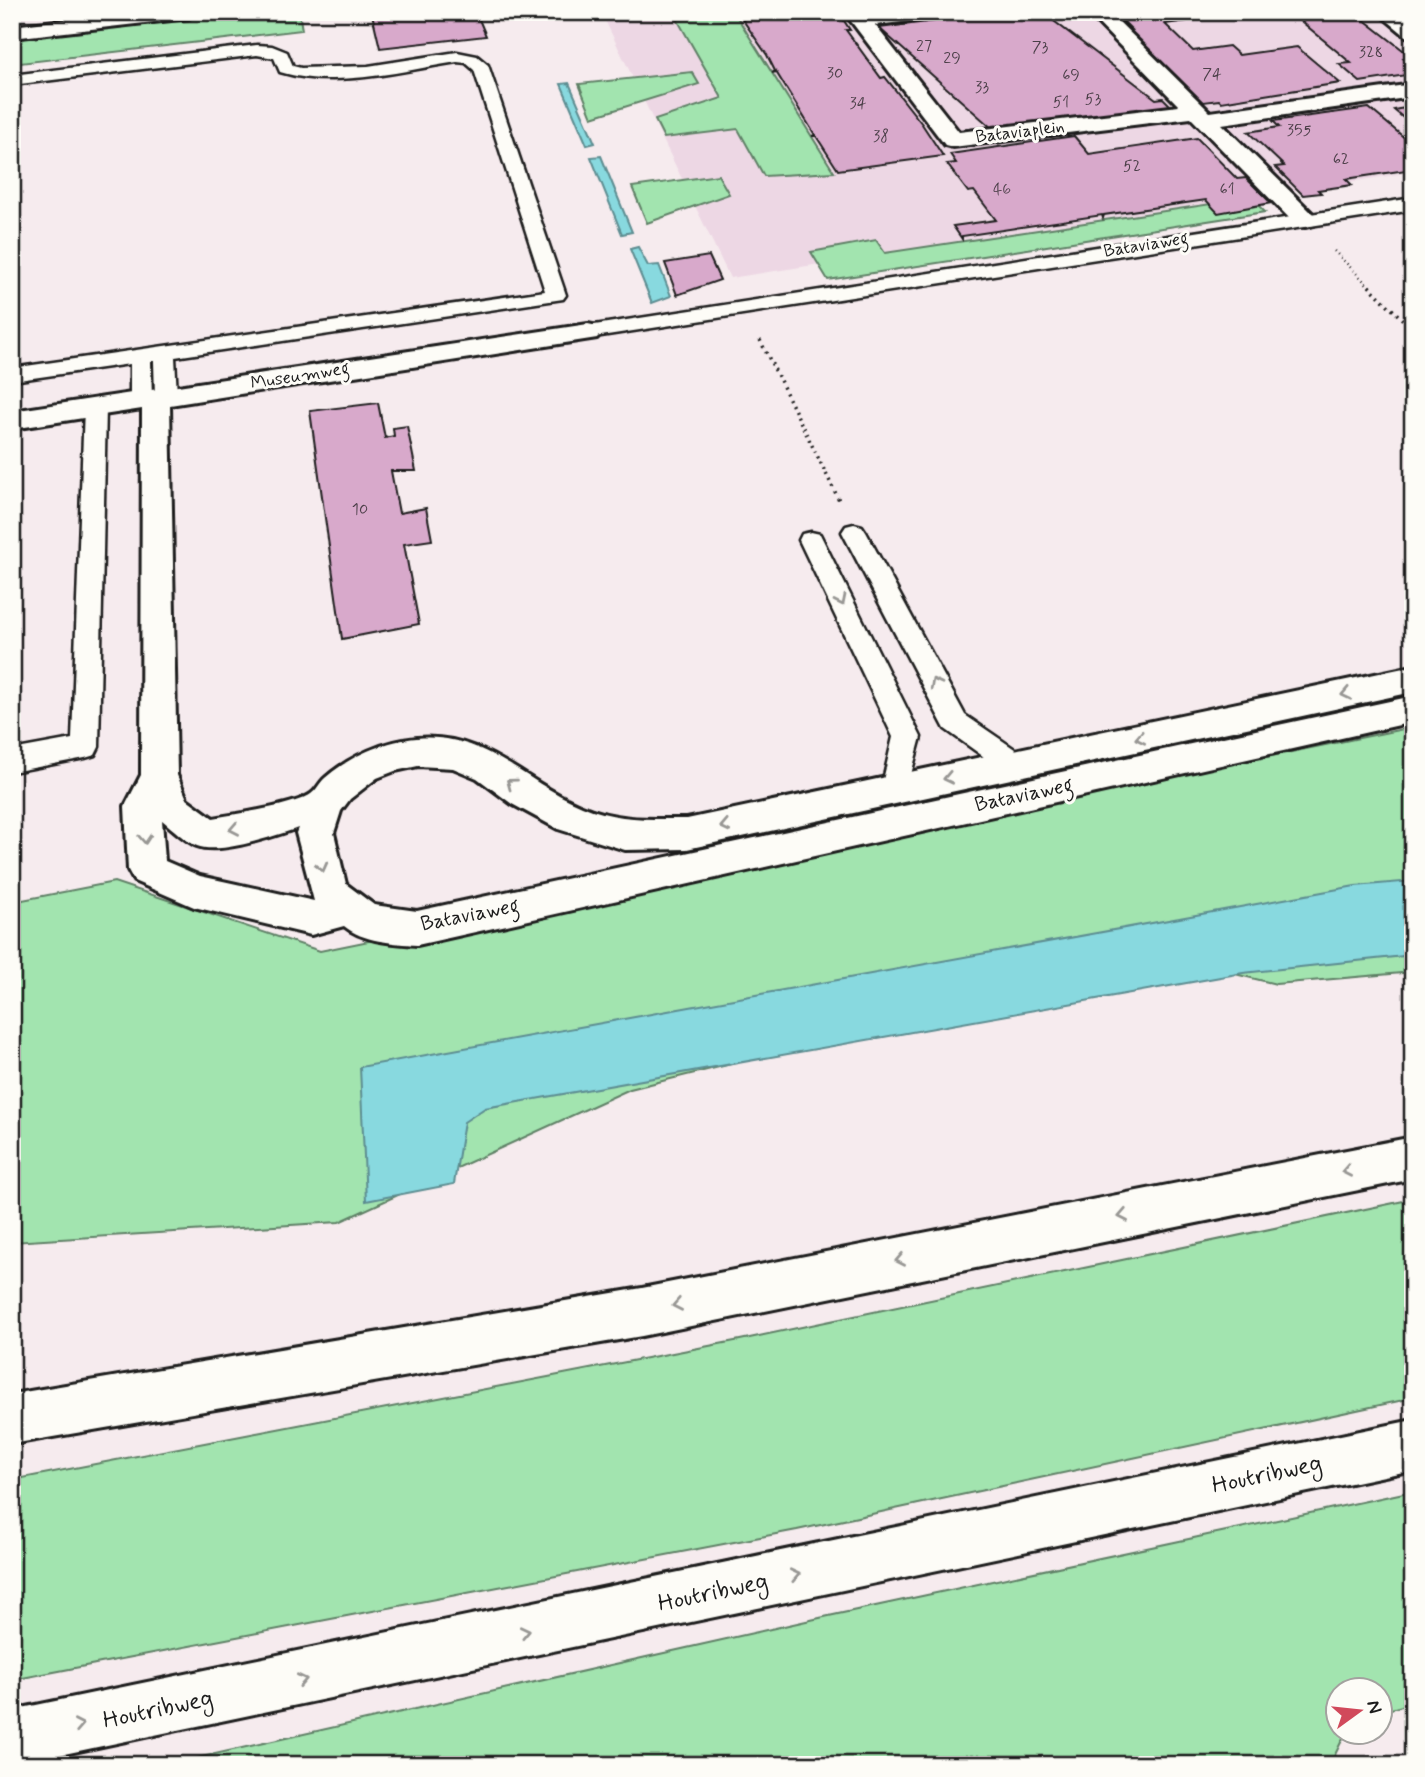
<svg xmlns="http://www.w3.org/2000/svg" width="1425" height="1777" font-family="Mynerve,sans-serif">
  <rect width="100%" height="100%" fill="#f6ebee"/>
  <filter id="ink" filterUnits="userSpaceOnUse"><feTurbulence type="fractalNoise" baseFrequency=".0143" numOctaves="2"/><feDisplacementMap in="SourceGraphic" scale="14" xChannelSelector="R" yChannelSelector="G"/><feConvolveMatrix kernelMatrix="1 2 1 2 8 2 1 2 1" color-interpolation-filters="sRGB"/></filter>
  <g filter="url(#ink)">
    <path fill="#edd7e4" d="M601,12H1413V170L1365,177L1413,172L730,278Z"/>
    <g fill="#a2e4af" stroke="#5f8066" stroke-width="2">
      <path d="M248,12H299L302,30L12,64V39Z"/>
      <path d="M673,12H734L834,172L764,176L738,129L664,138L655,120L722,98Z"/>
      <path d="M692,72L699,84L592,117L579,84Z"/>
      <path d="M718,175L729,194L647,223L632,187Z"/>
      <path d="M1251,198L1265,212L828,280L811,252L876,240L885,253Z"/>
      <path d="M1413,727V972L1276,984L1165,957L630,1089L339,1222L12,1242V902L114,882L320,951Z"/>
      <path d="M1413,1199V1398L797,1530L12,1680V1480L740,1340Z"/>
      <path d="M1413,1491V1703L1380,1712V1690H1338V1732H1346L1330,1765H166L824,1617Z"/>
    </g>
    <g fill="#88d9df" stroke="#5d8d91" stroke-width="2">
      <path d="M569,83L595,143L587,145L561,84Z"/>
      <path d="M601,156L632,232L622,234L591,157Z"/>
      <path d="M638,247L648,266L659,265L671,296L652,303L630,249Z"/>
      <path d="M1413,881V955L1243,973L485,1108L464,1122L454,1184L366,1201L360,1067L1355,886Z"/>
    </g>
    <g fill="#d8a9cb" stroke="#1c1c1c" stroke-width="2">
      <path d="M389,12H476L486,36L380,48L372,14Z"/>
      <path d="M738,12L839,13L850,30H846L881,78L885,77L922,124L943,156L838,170L816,136H812L815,135L776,72L772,73L775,71L767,55L740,16L737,17L740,16Z"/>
      <path d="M1008,12H1042L1156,99L1163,98L1172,107L994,130L879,28Z"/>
      <path d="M1114,12H1256L1165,24L1193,51L1229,46L1239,55L1297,47L1340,83L1221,102L1219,100L1195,103L1122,31L1132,30Z"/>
      <path d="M1290,12H1354L1412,57L1404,58L1413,64V74L1360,82L1339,64L1351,63Z"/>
      <path d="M1413,107V126L1394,110L1399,109Z"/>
      <path d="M1369,108L1413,145V169L1346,179L1352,185L1318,190L1321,193L1303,195L1275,167L1284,166L1248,132L1279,127L1273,121Z"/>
      <path d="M1074,136L1089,154L1197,138L1237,179L1246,178L1271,203L1218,213L1206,200L1104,215L1103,218L1102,215L962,236V239L953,226L996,220L974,191L968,192L947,164L956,163L950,154Z"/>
      <path d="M709,256L720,280L677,295L665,263Z"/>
      <path d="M378,403L385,438L394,436L393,428L407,426L416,471H391L399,513L426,508L432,540L404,544L419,624L342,639L310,411Z"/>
    </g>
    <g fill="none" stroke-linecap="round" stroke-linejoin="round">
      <g stroke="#1c1c1c" stroke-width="5">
        <g id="lane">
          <path d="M257,45L272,46L287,52L293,66L301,68L368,66L457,52L477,56L488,65L566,295L563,299L175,357L177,396L174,401H158L155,396L154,361H151L152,400L149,405H133L130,400V364L12,381V368L545,291L474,70L466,63L457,62C400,71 336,89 280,72L274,58L257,55L12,85V75Z"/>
          <path d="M1413,198V210L588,338L581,336L578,332L581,328L588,326Z"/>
          <path d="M95,400L103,402L106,407L99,747L95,755L85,758L12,772V750L72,739L84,407L87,402Z"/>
          <path d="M854,524L862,526L866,532L965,715L1025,756L1029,764L1025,772L1015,775L1005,772L945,729L842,532L846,526Z"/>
          <path d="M811,532L820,534L823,540L921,737L905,797L895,800L885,797L881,789L893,737L799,540L802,534Z"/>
        </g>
      </g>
      <g stroke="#1c1c1c" stroke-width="6">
        <g id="street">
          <path d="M844,12H947L937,18L875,25L959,132L1179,106L1087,12H1109L1210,112L1413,84V97L1222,124L1314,215L1317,220L1314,225L1305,227L1296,225L1191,118L953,147L945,145Z"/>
          <path d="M1377,12H1400L1413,22V38L1406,36Z"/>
          <path d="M588,324L597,326L601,332L597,338L170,405L177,775L187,799L213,818C235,814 295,806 311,794C317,790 320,782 325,778C350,756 384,741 417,738C485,732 525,783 582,806C617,821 650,819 687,819L1413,666V692L687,849L625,850L558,829L512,804L477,778L453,768L418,766L395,771L377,778L350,799L341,811L334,833L346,884L374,905L417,911L1413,696V722L417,945C393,943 363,942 344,926L311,935L194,907L134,881L128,870L125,806L141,775L142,409L12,429V411ZM162,820C173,829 185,841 197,846C219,855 275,836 298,828L296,833L314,901L200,876L165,861Z"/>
        </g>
      </g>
      <g stroke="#1c1c1c" stroke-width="6">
        <g id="secondary">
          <path d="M133,12H199L189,18L12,38V26Z"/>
          <path d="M1413,1137V1179L642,1336L12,1444V1394L642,1288Z"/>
          <path d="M1413,1420V1470L12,1765V1710Z"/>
        </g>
      </g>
      <path stroke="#1c1c1c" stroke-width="2.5" stroke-dasharray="1 3.5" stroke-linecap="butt" d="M1334,251L1370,287"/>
      <g stroke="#1c1c1c" stroke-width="3.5" stroke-dasharray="2 4.5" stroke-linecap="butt">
        <path d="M1369,286L1413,330"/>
        <path d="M760,340L840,502"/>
      </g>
      <use href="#lane" fill="#fdfcf7" fill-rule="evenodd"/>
      <use href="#street" fill="#fdfcf7" fill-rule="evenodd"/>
      <use href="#secondary" fill="#fdfcf7" fill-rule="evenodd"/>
    </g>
    <defs><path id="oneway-chevron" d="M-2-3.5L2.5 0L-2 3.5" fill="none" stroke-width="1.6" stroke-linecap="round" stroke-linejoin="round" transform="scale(1.75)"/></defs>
    <g stroke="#989794">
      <use href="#oneway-chevron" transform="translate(841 601) rotate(64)"/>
      <use href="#oneway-chevron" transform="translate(935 683) rotate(-118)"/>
      <use href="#oneway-chevron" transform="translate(1346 694) rotate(168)"/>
      <use href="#oneway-chevron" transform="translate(1140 738) rotate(168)"/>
      <use href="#oneway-chevron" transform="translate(948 778) rotate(168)"/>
      <use href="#oneway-chevron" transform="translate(511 783) rotate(-143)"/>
      <use href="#oneway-chevron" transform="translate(725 826) rotate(168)"/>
      <use href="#oneway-chevron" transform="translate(234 829) rotate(169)"/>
      <use href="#oneway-chevron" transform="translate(145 839) rotate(86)"/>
      <use href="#oneway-chevron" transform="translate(322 867) rotate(76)"/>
      <use href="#oneway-chevron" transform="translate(1346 1171) rotate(169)"/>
      <use href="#oneway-chevron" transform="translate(1123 1216) rotate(169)"/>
      <use href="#oneway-chevron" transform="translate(900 1260) rotate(169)"/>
      <use href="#oneway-chevron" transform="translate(677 1305) rotate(169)"/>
      <use href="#oneway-chevron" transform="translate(795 1575) rotate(-12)"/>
      <use href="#oneway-chevron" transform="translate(525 1632) rotate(-12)"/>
      <use href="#oneway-chevron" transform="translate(302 1680) rotate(-12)"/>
      <use href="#oneway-chevron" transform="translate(79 1725) rotate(-11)"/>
    </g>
  </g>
  <g text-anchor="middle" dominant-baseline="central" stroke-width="6" stroke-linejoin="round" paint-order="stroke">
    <g font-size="16" fill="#4b3f48">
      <text x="924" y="46">27</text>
      <text x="1040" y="47">73</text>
      <text x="1371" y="52">328</text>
      <text x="952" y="58">29</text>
      <text x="835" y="73">30</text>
      <text x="1212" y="74">74</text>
      <text x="1071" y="75">69</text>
      <text x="982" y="87">33</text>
      <text x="1093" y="99">53</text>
      <text x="1061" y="102">51</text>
      <text x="858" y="103">34</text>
      <text x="1299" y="130">355</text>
      <text x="881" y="136">38</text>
      <text x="1341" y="159">62</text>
      <text x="1132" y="166">52</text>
      <text x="1002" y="189">46</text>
      <text x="1227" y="189">61</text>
      <text x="360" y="509">10</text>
    </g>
    <g font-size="18" fill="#1c1c1c" stroke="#fdfcf7">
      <text transform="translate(1020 132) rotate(-7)">Bataviaplein</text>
      <text transform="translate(1146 245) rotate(-9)">Bataviaweg</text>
      <text transform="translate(300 376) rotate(-9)">Museumweg</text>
    </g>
    <g font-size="21" fill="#1c1c1c" stroke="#fdfcf7">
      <text transform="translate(1024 795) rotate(-12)">Bataviaweg</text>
      <text transform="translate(470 915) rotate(-11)">Bataviaweg</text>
    </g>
    <g font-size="24" fill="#1c1c1c" stroke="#fdfcf7">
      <text transform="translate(1267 1475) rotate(-12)">Houtribweg</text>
      <text transform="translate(713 1593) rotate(-12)">Houtribweg</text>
      <text transform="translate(158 1710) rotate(-12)">Houtribweg</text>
    </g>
  </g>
  <rect width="1425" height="1777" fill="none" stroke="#fdfcf7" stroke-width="42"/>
  <rect x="21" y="21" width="1383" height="1735" fill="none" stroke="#1c1c1c" stroke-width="2.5" filter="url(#ink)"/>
  <g transform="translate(1359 1711) rotate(75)"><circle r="33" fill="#fdfcf7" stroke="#a3a29f" stroke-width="2"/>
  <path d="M0-5L12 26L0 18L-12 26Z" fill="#d1495b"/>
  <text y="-10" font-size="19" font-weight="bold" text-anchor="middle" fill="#1c1c1c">N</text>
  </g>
</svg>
